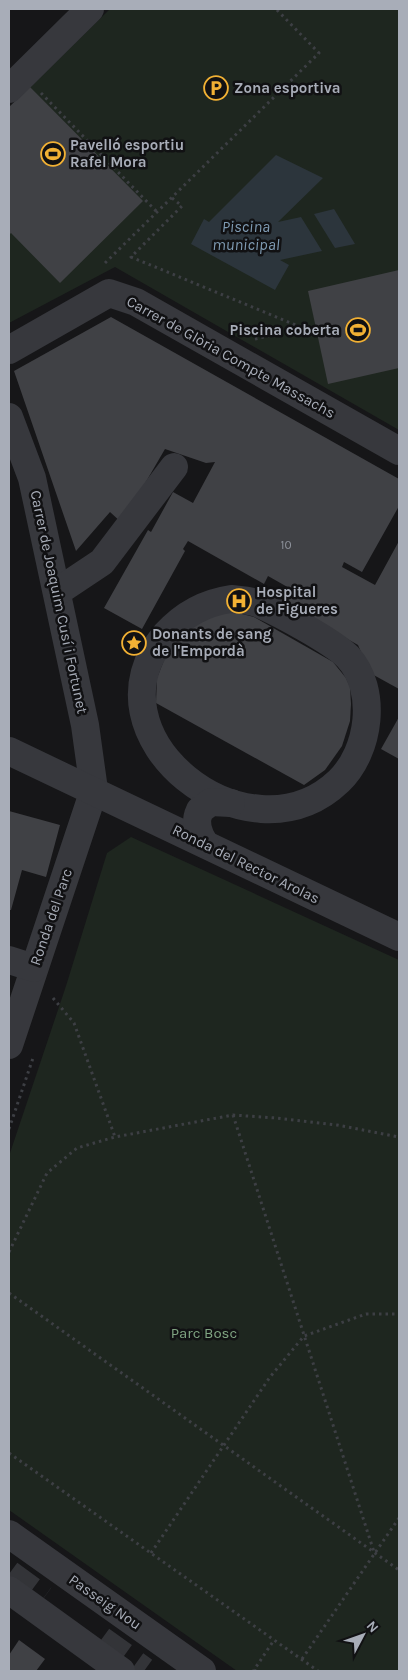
<svg xmlns="http://www.w3.org/2000/svg" width="408" height="1680" font-family="Karla,sans-serif">
  <rect width="100%" height="100%" fill="#161618"/>
  <g fill="#1e261f">
    <path d="M110,9H399V430L115,267L9,323V108Z"/>
    <path d="M131,837L399,960V1671H237L9,1510V1156L66,986L107,853Z"/>
  </g>
  <g fill="#2c353c">
    <path d="M276,155L323,178L278,222L301,217L322,251L280,260L289,265L275,290L191,244L204,219L209,222Z"/>
    <path d="M334,209L355,244L335,248L314,214Z"/>
  </g>
  <g fill="#404145">
    <path d="M30,87L143,201L60,283L11,233L9,235V107Z"/>
    <path d="M399,270V368L328,384L308,291Z"/>
    <path d="M111,317L399,479V506L362,572L344,562L342,567L375,585L399,541V689L370,673L358,645L328,628L280,610L291,589L268,576L264,584L188,541L183,549L185,551L142,629L104,608L148,530L151,532L173,492L193,503L215,462L206,463L165,449L122,523L110,512L76,551L14,371Z"/>
    <path d="M217,613H238L254,617L333,662L346,678L350,687L351,704L350,721L342,746L325,770L304,785L156,703L157,678L168,650L195,623Z"/>
    <path d="M399,717V759L381,749Z"/>
    <path d="M9,811L60,825L46,877L22,870L11,910H9Z"/>
    <path d="M19,1640L45,1659L36,1671H9V1655Z"/>
  </g>
  <g fill="none" stroke-linecap="round" stroke-linejoin="round">
    <g stroke="#333438" stroke-width="28" stroke-dasharray="28 14" stroke-linecap="butt">
      <path d="M9,1574L43,1599"/>
      <path d="M101,1640L144,1671"/>
    </g>
    <g stroke="#3d3f44" stroke-width="3" stroke-dasharray="2.5 4" stroke-linecap="butt">
      <path d="M41,93L157,212"/>
      <path d="M172,198L182,206L131,257L303,328"/>
      <path d="M105,263L319,53L276,9"/>
      <path d="M255,339L302,328"/>
      <path d="M53,998L74,1023L115,1137"/>
      <path d="M233,1115L374,1552"/>
      <path d="M9,1129L33,1058"/>
      <path d="M9,1252L47,1173L77,1148L115,1137L233,1115L276,1118L337,1125L399,1137"/>
      <path d="M9,1293L399,1570"/>
      <path d="M9,1453L318,1671"/>
      <path d="M151,1553L270,1377L304,1336L366,1314H399"/>
      <path d="M302,1659L399,1518"/>
      <path d="M256,1671L254,1670L274,1640"/>
    </g>
    <g stroke="#37383d" stroke-width="28">
      <path d="M9,89L90,9"/>
      <path d="M9,350L109,293L136,302L399,451"/>
      <path d="M9,417L32,478L85,725L94,790L9,1045"/>
      <path d="M57,592L102,562L174,467"/>
      <path d="M231,599C239,600 248,600 257,603C278,612 332,641 348,657C378,690 370,751 339,781C248,868 79,735 166,634C184,614 204,603 231,599Z"/>
      <path d="M9,751L399,937"/>
      <path d="M205,844C198,834 194,822 200,810L211,802L231,803"/>
      <path d="M9,960L34,968"/>
      <path d="M9,1534L202,1671"/>
      <path d="M9,1590L121,1671"/>
    </g>
  </g>
  <defs>
    <g id="parking-ring" transform="scale(1.25)"><circle r="9.5" fill="#111113" stroke="#f2b134" stroke-width="1.5"/><path d="M-3.5-5.5H1a3.5 3.5 0 0 1 0 7H-1V5.5H-3.5ZM-1-3.4V-.6H.8a1.4 1.4 0 0 0 0-2.8Z" fill="#f2b134"/></g>
    <g id="stadium-ring" transform="scale(1.25)"><circle r="9.5" fill="#111113" stroke="#f2b134" stroke-width="1.5"/><path d="M0-5a6.5 5 0 1 0 0 10a6.5 5 0 1 0 0-10ZM-3.5-1.8h7v3.6h-7Z" fill="#f2b134"/></g>
    <g id="hospital-ring" transform="scale(1.25)"><circle r="9.5" fill="#111113" stroke="#f2b134" stroke-width="1.5"/><path d="M-5-5h3v3.5h4V-5h3V5h-3V1.5h-4V5h-3Z" fill="#f2b134"/></g>
    <g id="sight-ring" transform="scale(1.25)"><circle r="9.5" fill="#111113" stroke="#f2b134" stroke-width="1.5"/><path d="M0-6L1.8-2.2L6-1.7L2.9 1.2L3.7 5.4L0 3.3L-3.7 5.4L-2.9 1.2L-6-1.7L-1.8-2.2Z" fill="#f2b134"/></g>
  </defs>
  <g fill-rule="evenodd">
    <use href="#parking-ring" x="216" y="88"/>
    <use href="#stadium-ring" x="53" y="154"/>
    <use href="#stadium-ring" x="358" y="330"/>
    <use href="#hospital-ring" x="239" y="601"/>
    <use href="#sight-ring" x="134" y="643"/>
  </g>
  <g text-anchor="middle" dominant-baseline="central" stroke-width="5" stroke-linejoin="round" paint-order="stroke">
    <g font-size="12" fill="#8e929b">
      <text x="286" y="545">10</text>
    </g>
    <g font-size="15" font-weight="bold" fill="#a8adb8" stroke="#111113" text-anchor="start">
      <text x="234" y="88">Zona esportiva</text>
      <text x="70" y="145">Pavelló esportiu<tspan x="70" dy="17">Rafel Mora</tspan></text>
      <text x="340" y="330" text-anchor="end">Piscina coberta</text>
      <text x="256" y="592">Hospital<tspan x="256" dy="17">de Figueres</tspan></text>
      <text x="152" y="634">Donants de sang<tspan x="152" dy="17">de l'Empordà</tspan></text>
    </g>
    <g font-size="15" fill="#a8adb8" stroke="#111113">
      <text transform="translate(231 357) rotate(29)">Carrer de Glòria Compte Massachs</text>
      <text transform="translate(59 602) rotate(78)">Carrer de Joaquim Cusí i Fortunet</text>
      <text transform="translate(246 864) rotate(26)">Ronda del Rector Arolas</text>
      <text transform="translate(51 917) rotate(-71)">Ronda del Parc</text>
      <text transform="translate(105 1602) rotate(35)">Passeig Nou</text>
    </g>
    <g font-size="15" fill="#7fa381" stroke="#111113">
      <text x="204" y="1333">Parc Bosc</text>
    </g>
    <g font-size="16" font-style="italic" fill="#7f9bb3" stroke="#111113">
      <text x="246" y="226">Piscina<tspan x="246" dy="18">municipal</tspan></text>
    </g>
  </g>
  <rect width="408" height="1680" fill="none" stroke="#a8adb8" stroke-width="20"/>
  <g transform="translate(363 1635) rotate(49)" stroke="#111113" stroke-width="4" paint-order="stroke">
  <path d="M0-4L9 19L0 12L-9 19Z" fill="#a8adb8"/>
  <text y="-8" font-size="14" font-weight="bold" text-anchor="middle" fill="#a8adb8">N</text>
  </g>
</svg>
